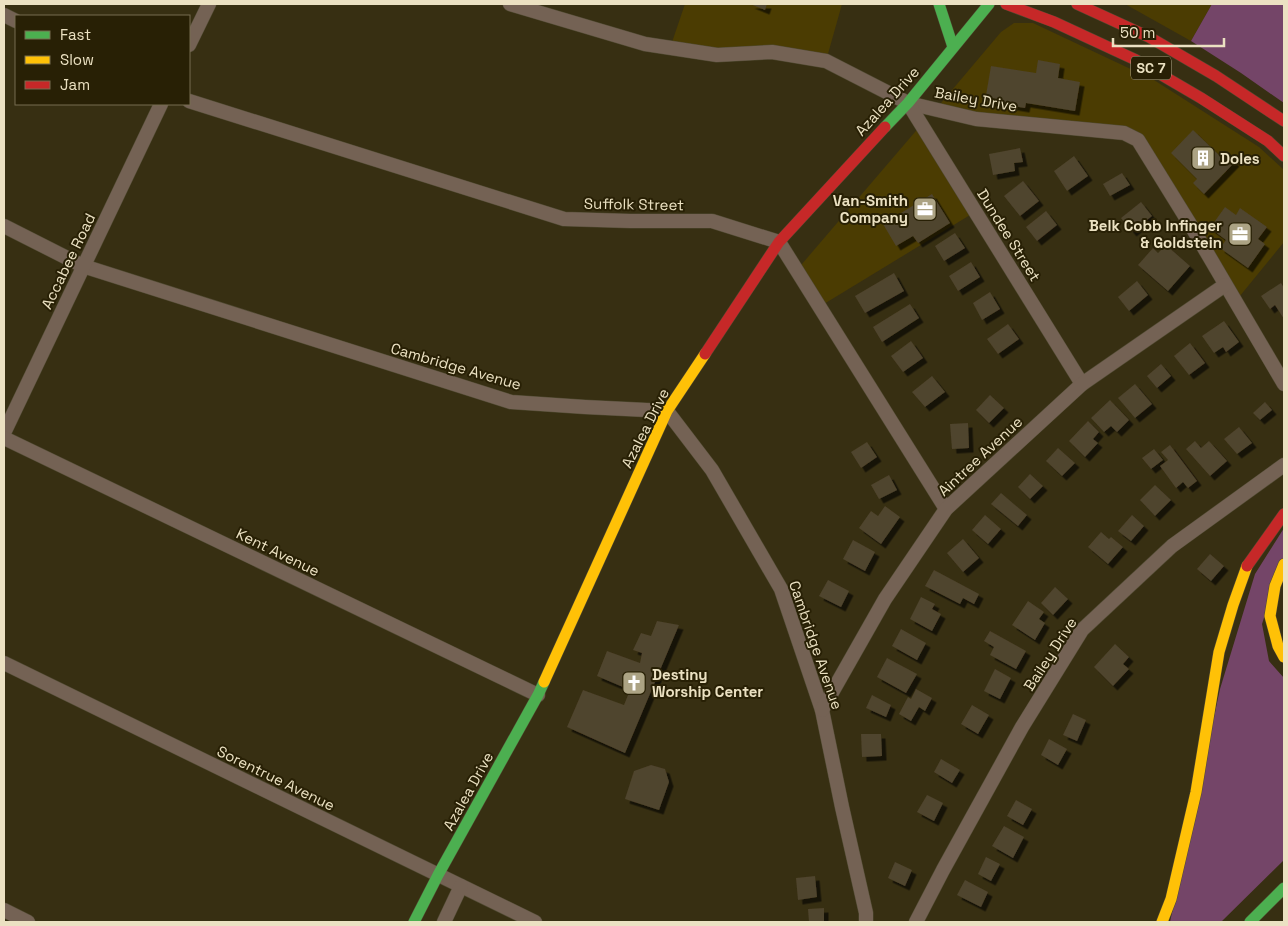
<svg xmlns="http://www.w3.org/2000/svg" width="1288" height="926" font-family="'Space Grotesk',sans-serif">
  <defs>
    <filter id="shadow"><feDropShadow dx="4.5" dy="4.5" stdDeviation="0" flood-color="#0009"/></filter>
  </defs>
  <rect width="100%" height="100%" fill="#372f12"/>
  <g fill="#4b3c02">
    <path d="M685,4H842L826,61L670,48Z"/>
    <path d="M1125,4H1212L1191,41Z"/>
    <path d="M1014,23H1033L1154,80L1259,147L1284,170V242L1235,302L1138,140L936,109L1001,32Z"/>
    <path d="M921,125L975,212L819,307L796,271Z"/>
  </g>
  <g fill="#744568">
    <path d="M1212,4H1284V103L1241,73L1191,41Z"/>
    <path d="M1284,528V556L1262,624L1269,661L1284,678V860L1221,922H1170L1220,689L1255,574Z"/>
  </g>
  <g fill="#4f442d" filter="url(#shadow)">
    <path d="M750,4H767L765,10Z"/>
    <path d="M1038,60L1060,64L1058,78L1080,82L1075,111L1026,103L1025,108L985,101L991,66L1036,73Z"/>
    <path d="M1193,130L1219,155L1222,152L1235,162L1204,194L1193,183L1197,179L1171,153Z"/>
    <path d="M1020,148L1023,162L1014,163L1015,171L993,175L989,154Z"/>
    <path d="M1074,156L1088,176L1067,191L1054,171Z"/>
    <path d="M1122,173L1130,185L1110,196L1103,184Z"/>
    <path d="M1023,181L1039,201L1020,216L1004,196Z"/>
    <path d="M932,194L950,223L918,243L913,236L896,246L883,224Z"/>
    <path d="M1141,202L1152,216L1132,232L1121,218Z"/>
    <path d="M1225,207L1236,215L1240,208L1267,227L1258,239L1265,244L1248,268L1220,248L1226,240L1210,228Z"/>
    <path d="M1046,211L1057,225L1037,241L1026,227Z"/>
    <path d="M955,233L965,248L944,261L935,246Z"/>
    <path d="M1166,245L1190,266L1168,291L1138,265L1153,248L1158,253Z"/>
    <path d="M971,262L980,277L958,291L949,276Z"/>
    <path d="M894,273L904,291L865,313L855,296Z"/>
    <path d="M1137,281L1148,295L1129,311L1118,297Z"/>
    <path d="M1281,283L1284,288V319L1275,305L1270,309L1261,296Z"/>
    <path d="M990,292L1000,309L982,320L973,303Z"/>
    <path d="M910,304L919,318L882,342L873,327Z"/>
    <path d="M1224,321L1239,342L1226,352L1223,347L1214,353L1202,336Z"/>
    <path d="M1008,324L1019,339L998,354L987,339Z"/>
    <path d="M911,341L923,358L903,372L891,356Z"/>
    <path d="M1190,343L1205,363L1189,375L1174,356Z"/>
    <path d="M1161,364L1171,376L1157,388L1147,376Z"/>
    <path d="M932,376L945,392L925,407L912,392Z"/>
    <path d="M1135,384L1152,404L1135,418L1118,398Z"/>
    <path d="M990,395L1004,408L989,423L976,410Z"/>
    <path d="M1110,400L1129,420L1117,432L1111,426L1104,432L1091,418Z"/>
    <path d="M1265,402L1272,410L1260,420L1253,413Z"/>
    <path d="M1088,421L1099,432L1093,439L1098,443L1085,457L1069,441Z"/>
    <path d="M968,423L969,448L952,449L950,424Z"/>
    <path d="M1239,427L1252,443L1237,454L1224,439Z"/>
    <path d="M1195,441L1201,448L1209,441L1227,461L1210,476L1186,449Z"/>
    <path d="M867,442L877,457L861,468L851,452Z"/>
    <path d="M1170,445L1197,481L1188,488L1183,482L1176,488L1160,466L1168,460L1161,452Z"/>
    <path d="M1058,448L1075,463L1062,476L1046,461Z"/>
    <path d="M1154,449L1163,460L1151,469L1142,458Z"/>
    <path d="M1030,474L1043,486L1030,499L1018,487Z"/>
    <path d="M889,475L897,490L879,499L871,485Z"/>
    <path d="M1155,485L1171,500L1155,516L1140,500Z"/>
    <path d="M1001,493L1027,515L1018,526L991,504Z"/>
    <path d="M885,506L900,517L881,544L859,528L871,511L878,516Z"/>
    <path d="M985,515L1001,529L988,544L972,530Z"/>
    <path d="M1132,515L1144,526L1131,541L1118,531Z"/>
    <path d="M1101,532L1109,539L1111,537L1123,547L1108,564L1088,547Z"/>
    <path d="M963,539L979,558L963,572L947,553Z"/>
    <path d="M853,540L875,552L865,571L843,559Z"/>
    <path d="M1210,554L1224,566L1211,581L1197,569Z"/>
    <path d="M934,570L979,594L974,604L963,598L960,604L925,586Z"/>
    <path d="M828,580L849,591L841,607L819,596Z"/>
    <path d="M1055,587L1068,599L1053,615L1041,603Z"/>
    <path d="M921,597L935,604L932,609L941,614L932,631L910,619Z"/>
    <path d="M1028,601L1044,612L1039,619L1045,623L1035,640L1012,625Z"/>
    <path d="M657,621L679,625L625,753L567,727L583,690L624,705L630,690L597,676L607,651L640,663L642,653L633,650L641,633L651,636Z"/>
    <path d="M901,629L926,643L917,660L892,646Z"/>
    <path d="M990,631L1026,651L1016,669L990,655L994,647L984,641Z"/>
    <path d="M1115,644L1129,657L1123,664L1129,669L1113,686L1094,667Z"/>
    <path d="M887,658L917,674L906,693L877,677Z"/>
    <path d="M995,669L1011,678L1000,699L984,691Z"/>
    <path d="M916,689L932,698L925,711L919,707L911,721L899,714L908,697L911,699Z"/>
    <path d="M872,695L891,705L886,717L866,708Z"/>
    <path d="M972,705L989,715L978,734L961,724Z"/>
    <path d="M1073,714L1086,720L1077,741L1063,735Z"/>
    <path d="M861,734H881L882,756L862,757Z"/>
    <path d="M1049,739L1067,749L1058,765L1041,755Z"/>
    <path d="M941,759L960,770L952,783L934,772Z"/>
    <path d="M651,765L665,769L669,782L659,810L625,799L634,771Z"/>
    <path d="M927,795L943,803L934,821L917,812Z"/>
    <path d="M1016,800L1032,809L1023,825L1007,816Z"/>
    <path d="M1004,826L1024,837L1013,858L992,846Z"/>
    <path d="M986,857L1000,864L991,881L978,874Z"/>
    <path d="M895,862L912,870L905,886L888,878Z"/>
    <path d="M815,876L817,897L798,900L796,878Z"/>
    <path d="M965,880L988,892L981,907L957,895Z"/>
    <path d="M824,908V922H809L808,909Z"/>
  </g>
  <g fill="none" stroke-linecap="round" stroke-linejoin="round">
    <g stroke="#504a32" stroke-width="15">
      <g id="street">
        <path d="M510,4L645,44L717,55L772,52L826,61L908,103L976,119L1124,133L1138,140L1193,229L1284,384"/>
        <path d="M4,15L16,21"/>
        <path d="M189,45L209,4"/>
        <path d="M189,101L564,219L630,221H712L779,242L946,509"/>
        <path d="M908,103L1082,384"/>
        <path d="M4,226L83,266L511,402L585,407L667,411L712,470L781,589L822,710L842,807L866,913V922"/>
        <path d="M4,433L161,104"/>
        <path d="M4,438L538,695"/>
        <path d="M4,663L535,922"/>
        <path d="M822,710L885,599L946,509L1082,384L1225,285"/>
        <path d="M4,910L28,922"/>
        <path d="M444,922L461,886"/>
        <path d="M916,922L943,870L1022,727L1082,630L1172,546L1284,465"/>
      </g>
    </g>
    <g stroke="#504a32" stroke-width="12">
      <g id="fast">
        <path d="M939,4L953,47"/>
        <path d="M885,127L908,103L989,4"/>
        <path d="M414,922L438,875L538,695L544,682"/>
        <path d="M1250,922L1284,888"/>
      </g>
    </g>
    <g stroke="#504a32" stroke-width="12">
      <g id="slow">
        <path d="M1284,564L1275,586L1270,616L1278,646L1284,657"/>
        <path d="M544,682L667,411L705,354"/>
        <path d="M1162,922L1171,899L1196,792L1219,652L1233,605L1247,566"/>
      </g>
    </g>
    <g stroke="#504a32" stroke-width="12">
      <g id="jam">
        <path d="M1006,4L1054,22L1136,60L1201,98L1268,141L1284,156"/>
        <path d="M1077,4L1149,37L1216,76L1284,121"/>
        <path d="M705,354L779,242L885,127"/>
        <path d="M1247,566L1284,514"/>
      </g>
    </g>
    <use href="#street" stroke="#746254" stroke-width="14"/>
    <use href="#fast" stroke="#4caf50" stroke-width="11"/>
    <use href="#slow" stroke="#ffc107" stroke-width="11"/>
    <use href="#jam" stroke="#c62828" stroke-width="11"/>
  </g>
  <defs>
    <g id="building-square" transform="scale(1.25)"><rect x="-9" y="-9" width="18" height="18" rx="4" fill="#aca384" stroke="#282005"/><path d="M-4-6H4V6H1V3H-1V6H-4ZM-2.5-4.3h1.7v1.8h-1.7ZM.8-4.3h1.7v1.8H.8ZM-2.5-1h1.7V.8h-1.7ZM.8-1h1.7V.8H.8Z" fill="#fff"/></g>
    <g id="office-square" transform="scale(1.25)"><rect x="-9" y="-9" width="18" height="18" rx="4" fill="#aca384" stroke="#282005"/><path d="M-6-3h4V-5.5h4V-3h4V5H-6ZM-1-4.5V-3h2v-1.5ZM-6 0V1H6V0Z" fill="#fff"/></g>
    <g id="church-square" transform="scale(1.25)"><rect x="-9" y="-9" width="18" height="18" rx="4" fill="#aca384" stroke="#282005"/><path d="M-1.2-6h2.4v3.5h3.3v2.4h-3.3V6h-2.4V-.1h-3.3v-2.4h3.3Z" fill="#fff"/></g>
  </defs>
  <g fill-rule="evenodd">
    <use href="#building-square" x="1203" y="158"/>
    <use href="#office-square" x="925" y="209"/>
    <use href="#office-square" x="1240" y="234"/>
    <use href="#church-square" x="634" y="683"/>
  </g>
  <g text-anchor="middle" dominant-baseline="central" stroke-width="4" stroke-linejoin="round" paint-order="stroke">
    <rect fill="#282005" stroke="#b0a789" stroke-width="1" x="1131" y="56.5" width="40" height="23" rx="4"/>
    <g font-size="14" font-weight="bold" fill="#ebe1c2">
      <text x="1151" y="68">SC 7</text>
    </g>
    <g font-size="15" fill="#ebe1c2" stroke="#282005">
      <text transform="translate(976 99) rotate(10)">Bailey Drive</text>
      <text transform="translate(887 101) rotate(-48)">Azalea Drive</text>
      <text transform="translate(634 204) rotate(1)">Suffolk Street</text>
      <text transform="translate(1009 235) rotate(58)">Dundee Street</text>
      <text transform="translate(68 261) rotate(-64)">Accabee Road</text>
      <text transform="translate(456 366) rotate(16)">Cambridge Avenue</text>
      <text transform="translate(645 428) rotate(-63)">Azalea Drive</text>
      <text transform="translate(980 456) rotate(-43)">Aintree Avenue</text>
      <text transform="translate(278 552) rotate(26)">Kent Avenue</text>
      <text transform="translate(816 645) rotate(71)">Cambridge Avenue</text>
      <text transform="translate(1050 654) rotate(-57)">Bailey Drive</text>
      <text transform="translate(276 778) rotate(26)">Sorentrue Avenue</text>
      <text transform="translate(468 791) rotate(-61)">Azalea Drive</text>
    </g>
    <g font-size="15" font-weight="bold" fill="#ebe1c2" stroke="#282005" text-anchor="start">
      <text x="1220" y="158">Doles</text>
      <text x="908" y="200" text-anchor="end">Van-Smith<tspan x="908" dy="17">Company</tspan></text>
      <text x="1222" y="225" text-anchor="end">Belk Cobb Infinger<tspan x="1222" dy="17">&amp; Goldstein</tspan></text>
      <text x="652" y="674">Destiny<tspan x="652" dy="17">Worship Center</tspan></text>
    </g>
  </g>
  <rect width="1288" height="926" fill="none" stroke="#ebe1c2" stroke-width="10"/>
  <rect x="15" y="15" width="175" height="90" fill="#282005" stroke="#766d51"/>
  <rect x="25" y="31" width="25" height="8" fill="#4caf50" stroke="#766d51"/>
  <text x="60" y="40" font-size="15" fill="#ebe1c2">Fast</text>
  <rect x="25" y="56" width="25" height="8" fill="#ffc107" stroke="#766d51"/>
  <text x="60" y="65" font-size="15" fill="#ebe1c2">Slow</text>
  <rect x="25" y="81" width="25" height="8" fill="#c62828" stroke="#766d51"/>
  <text x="60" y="90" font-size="15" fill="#ebe1c2">Jam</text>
  <path d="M1113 38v8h111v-8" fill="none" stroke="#ebe1c2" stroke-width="2.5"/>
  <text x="1120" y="38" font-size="15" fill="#ebe1c2" stroke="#282005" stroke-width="4" paint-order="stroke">50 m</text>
</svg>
